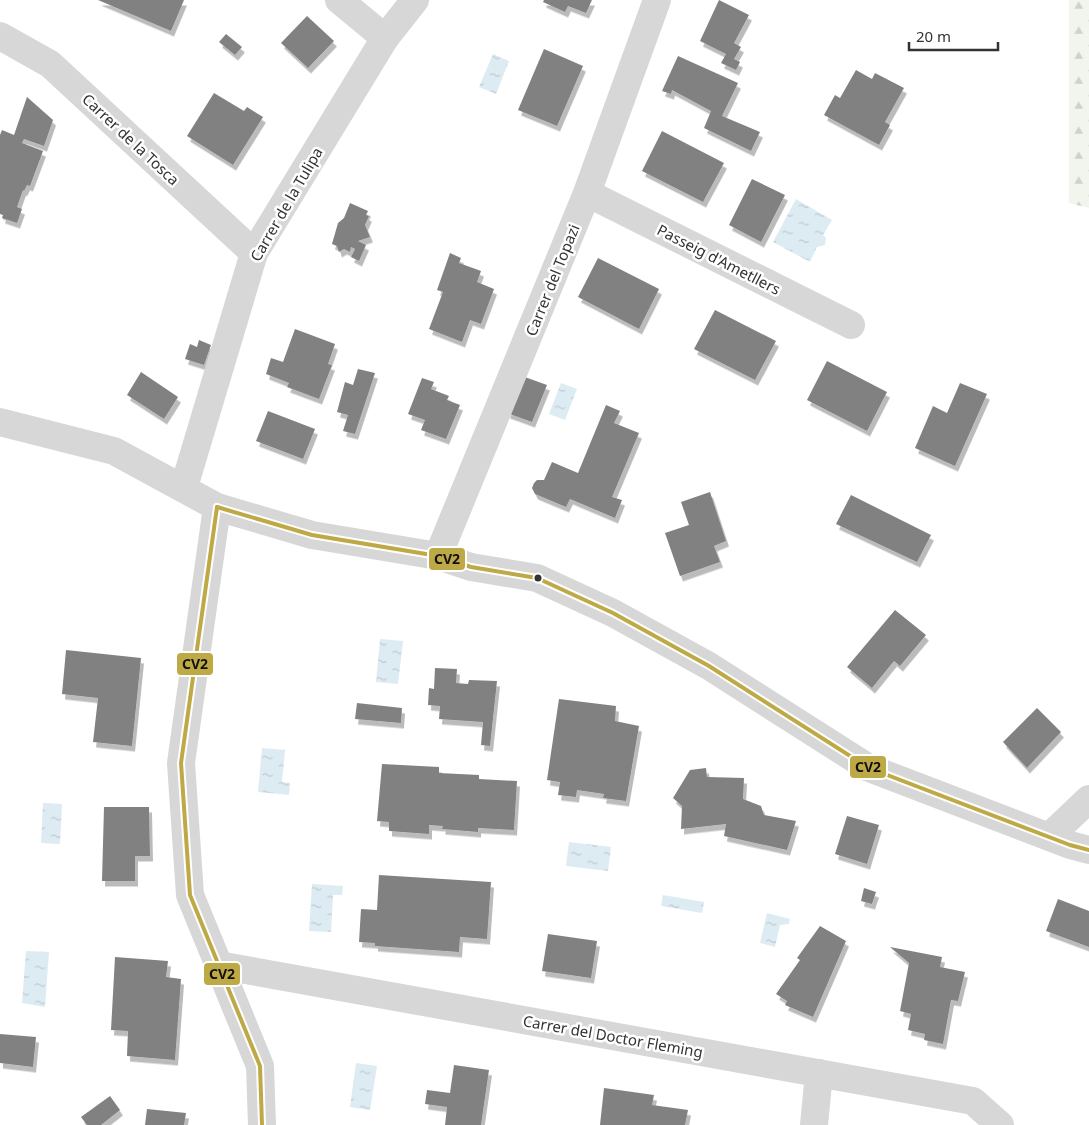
<svg xmlns="http://www.w3.org/2000/svg" width="1089" height="1125" font-family="'Noto Sans',sans-serif">
  <defs>
    <pattern id="forest-firs" width="22" height="20" patternUnits="userSpaceOnUse" patternTransform="scale(1.25)"><rect width="22" height="20" fill="#f1f5ed"/><path d="M5 1l3.5 6h-7zM16 11l3.5 6h-7z" fill="#cfd2cc"/></pattern>
    <pattern id="water-ripples" width="26" height="14" patternUnits="userSpaceOnUse" patternTransform="scale(1.25)"><rect width="26" height="14" fill="#ddebf3"/><path d="M2 4q2-2 4 0t4 0M15 11q2-2 4 0t4 0" fill="none" stroke="#becad1"/></pattern>
    <filter id="shadow"><feDropShadow dx="3" dy="5.5" stdDeviation="0" flood-color="#0004"/></filter>
  </defs>
  <rect width="100%" height="100%" fill="#fff"/>
  <path fill="url(#forest-firs)" d="M1069,0H1089V208L1069,203Z"/>
  <g fill="url(#water-ripples)">
    <path d="M493,54L509,61L496,94L479,87Z"/>
    <path d="M796,199L832,220L823,235L826,238L825,245L817,247L810,262L773,242Z"/>
    <path d="M561,383L577,389L565,420L549,414Z"/>
    <path d="M380,639L403,641L398,684L376,682Z"/>
    <path d="M262,748L285,750L282,782L290,783L289,795L258,792Z"/>
    <path d="M43,803L62,804L60,844L41,843Z"/>
    <path d="M569,842L611,847L608,871L566,866Z"/>
    <path d="M312,884L343,886L342,895H333L331,932L309,931Z"/>
    <path d="M663,895L704,902L702,913L661,906Z"/>
    <path d="M767,913L790,919L789,924L780,925L775,947L760,943Z"/>
    <path d="M26,951L49,952L45,1007L22,1003Z"/>
    <path d="M356,1063L377,1066L370,1110L350,1107Z"/>
  </g>
  <g fill="#818181" filter="url(#shadow)">
    <path d="M98,0H184L171,31Z"/>
    <path d="M544,0H592L586,13L568,6L565,12L543,2Z"/>
    <path d="M719,0L749,15L734,43L741,47L734,59L740,62L736,70L721,63L726,54L700,41Z"/>
    <path d="M307,16L334,41L308,68L281,43Z"/>
    <path d="M226,34L242,47L235,55L219,42Z"/>
    <path d="M544,49L583,66L557,126L518,110Z"/>
    <path d="M678,56L738,83L722,116L760,132L751,151L704,128L711,111L672,90L671,94L662,91Z"/>
    <path d="M856,70L872,79L875,73L904,88L885,122L890,125L879,145L824,115L835,95L840,98Z"/>
    <path d="M214,93L244,111L247,107L263,117L233,165L187,136Z"/>
    <path d="M27,97L53,120L44,146L24,139L22,143L43,151L30,186L27,185L24,191L23,190L17,207L22,209L17,223L2,218L3,215L0,214V135L2,130L14,135Z"/>
    <path d="M662,131L724,163L703,202L642,171Z"/>
    <path d="M752,179L785,195L761,242L729,225Z"/>
    <path d="M350,203L368,211L366,215L369,216L365,225L370,237L358,241L366,245L359,261L351,257L355,249L351,247L350,252L344,249L339,252L337,246L332,244L338,223L344,218Z"/>
    <path d="M450,253L461,258L459,263L481,271L477,282L494,289L481,324L470,320L462,342L429,329L443,292L437,290Z"/>
    <path d="M598,258L659,289L639,329L578,297Z"/>
    <path d="M715,310L776,341L755,380L694,349Z"/>
    <path d="M295,329L335,344L328,364L332,365L319,399L287,387L289,383L266,374L271,358L283,362Z"/>
    <path d="M199,340L211,345L204,365L185,359L190,344L197,347Z"/>
    <path d="M827,361L887,392L867,431L807,400Z"/>
    <path d="M358,369L375,373L355,434L343,431L348,415L337,412L345,382L353,385Z"/>
    <path d="M141,372L178,397L164,419L127,395Z"/>
    <path d="M522,376L547,385L532,422L507,413Z"/>
    <path d="M422,378L434,382L431,389L449,396L447,400L460,405L446,439L421,430L425,420L408,414Z"/>
    <path d="M960,383L987,394L955,466L915,448L933,406L947,413Z"/>
    <path d="M606,405L620,411L614,423L639,433L612,497L622,500L615,518L570,499L566,507L535,494L532,488L534,483L537,480H544L552,462L578,473Z"/>
    <path d="M268,411L315,429L303,459L256,441Z"/>
    <path d="M710,492L726,541L714,546L720,562L680,576L665,533L689,525L681,502Z"/>
    <path d="M851,495L931,535L917,562L836,524Z"/>
    <path d="M895,610L926,635L900,666L894,661L872,688L847,667Z"/>
    <path d="M66,650L141,658L132,746L93,742L98,698L62,694Z"/>
    <path d="M435,668L457,669L456,683L468,684L469,680L497,681L490,746L481,745L483,722L439,719L440,706L428,705L429,688L434,689Z"/>
    <path d="M559,699L616,706L615,721L639,726L626,801L603,798L604,794L577,790L576,797L558,795L560,782L547,780Z"/>
    <path d="M357,703L402,708L401,723L355,719Z"/>
    <path d="M1037,708L1061,732L1027,768L1003,742Z"/>
    <path d="M382,764L439,767V773L479,775V779L517,781L514,830L478,828V832L442,829L443,826L429,825V834L389,831V822L377,821Z"/>
    <path d="M706,768L707,777L744,778L743,799L761,806L764,815L796,821L787,850L724,836L726,824L681,829L682,806L673,798L690,770Z"/>
    <path d="M104,807H149L150,856H135V881H102Z"/>
    <path d="M847,816L879,825L867,864L835,854Z"/>
    <path d="M379,875L491,882L487,939L460,937L459,952L375,946V943L359,942L361,909L377,910Z"/>
    <path d="M864,888L876,892L872,904L861,901Z"/>
    <path d="M1058,899L1089,911V947L1046,931Z"/>
    <path d="M820,926L846,941L813,1017L785,1005L787,1001L776,994L800,960L797,958Z"/>
    <path d="M548,934L597,941L591,978L542,971Z"/>
    <path d="M890,947L942,957L940,967L965,972L958,1001L951,1000L943,1044L924,1040L925,1034L908,1030L911,1014L900,1011L909,963Z"/>
    <path d="M115,957L168,961L166,977L181,979L175,1060L127,1056L128,1031L111,1030Z"/>
    <path d="M0,1034L36,1037L33,1067L0,1063Z"/>
    <path d="M454,1065L489,1070L481,1125H445L447,1107L425,1104L427,1090L450,1093Z"/>
    <path d="M604,1088L654,1095L652,1105L688,1110L685,1125H600Z"/>
    <path d="M110,1096L120,1110L101,1125H87L81,1117Z"/>
    <path d="M147,1109L186,1113L184,1125H145Z"/>
  </g>
  <g fill="none" stroke-linecap="round" stroke-linejoin="round">
    <g stroke="#d7d7d7" stroke-width="28">
      <path d="M339,0L385,38"/>
      <path d="M0,36L50,64L254,253"/>
      <path d="M587,193L851,325"/>
      <path d="M0,422L114,451L217,507L312,535L438,556L471,567L537,578L613,613L709,666L869,768L1070,845L1089,850"/>
      <path d="M184,487L254,253L385,38L415,0"/>
      <path d="M217,507L181,763L190,895L260,1066L262,1125"/>
      <path d="M438,556L587,193L657,0"/>
      <path d="M1050,836L1089,799"/>
      <path d="M218,965L973,1101L1000,1125"/>
      <path d="M814,1125L819,1073"/>
    </g>
    <g stroke="#fff" stroke-width="8">
      <g id="bus-1">
        <path d="M217,507L312,535L438,556L471,567L537,578L613,613L709,666L869,768L1070,845L1089,850"/>
        <path d="M217,507L181,763L190,895L260,1066L262,1125"/>
      </g>
    </g>
    <use href="#bus-1" stroke="#bea947" stroke-width="4"/>
  </g>
  <circle fill="#333" stroke="#fff" stroke-width="2" cx="538" cy="578" r="4.5"/>
  <g text-anchor="middle" dominant-baseline="central" stroke-width="5" stroke-linejoin="round" paint-order="stroke">
    <g font-size="15" fill="#333" stroke="#fff">
      <text transform="translate(131 139) rotate(43)">Carrer de la Tosca</text>
      <text transform="translate(286 204) rotate(-60)">Carrer de la Tulipa</text>
      <text transform="translate(719 259) rotate(27)">Passeig d'Ametllers</text>
      <text transform="translate(552 280) rotate(-68)">Carrer del Topazi</text>
      <text transform="translate(613 1036) rotate(10)">Carrer del Doctor Fleming</text>
    </g>
  </g>
  <g stroke="#fff" stroke-width="2">
    <rect x="428" y="547" width="38" height="24" rx="5" fill="#bea947"/>
    <rect x="176" y="652" width="38" height="24" rx="5" fill="#bea947"/>
    <rect x="849" y="755" width="38" height="24" rx="5" fill="#bea947"/>
    <rect x="203" y="962" width="38" height="24" rx="5" fill="#bea947"/>
  </g>
  <g font-size="14" text-anchor="middle" font-weight="bold" fill="#111">
    <text x="447" y="564">CV2</text>
    <text x="195" y="669">CV2</text>
    <text x="868" y="772">CV2</text>
    <text x="222" y="979">CV2</text>
  </g>
  <path d="M909 42v8h89v-8" fill="none" stroke="#333333" stroke-width="2.5"/>
  <text x="916" y="42" font-size="15" fill="#333333" stroke="#ffffff" stroke-width="4" paint-order="stroke">20 m</text>
</svg>
